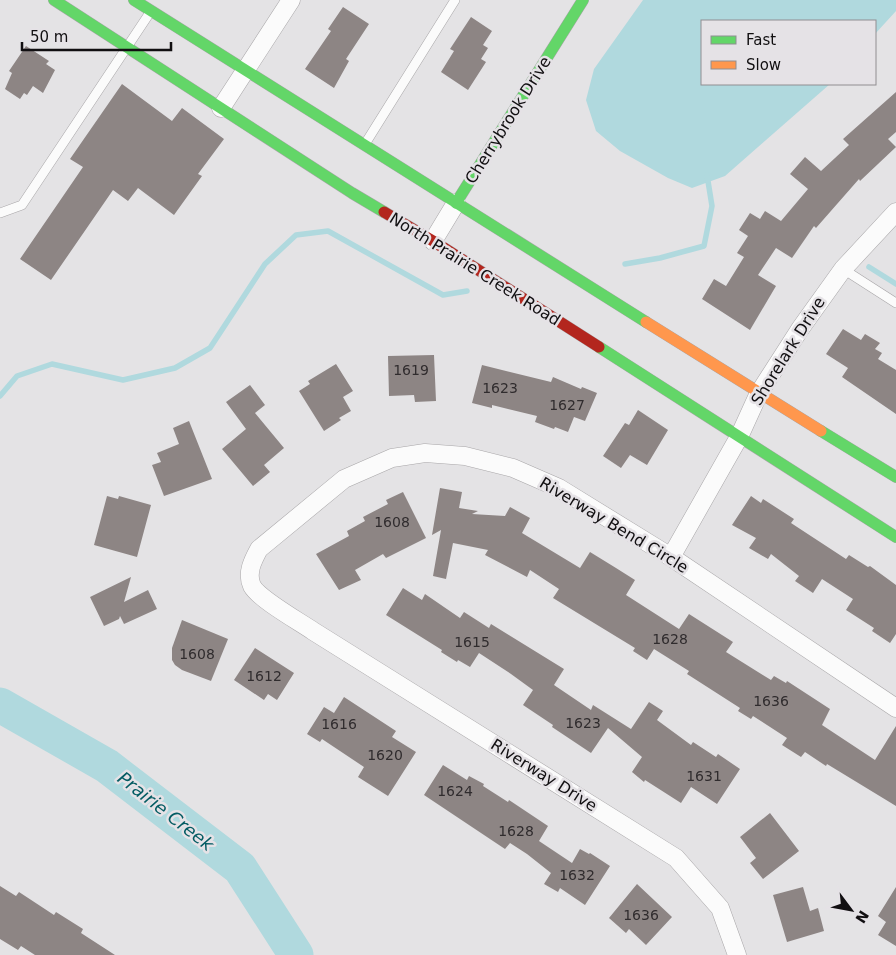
<svg xmlns="http://www.w3.org/2000/svg" width="896" height="955" font-family="'DejaVu Sans',sans-serif">
  <rect width="100%" height="100%" fill="#e4e3e5"/>
  <path fill="#b0d9de" d="M643,0H896V11L875,34V21H702V84H830L725,176L692,188L668,178L620,151L596,131L586,100L594,69Z"/>
  <g fill="none" stroke-linecap="round" stroke-linejoin="round">
    <g stroke="#b0d9de" stroke-width="5.5">
      <path d="M625,264L660,258L704,246L712,206L707,175"/>
      <path d="M869,267L896,284"/>
      <path d="M0,396L17,376L52,364L123,380L175,368L210,348L265,264L296,235L328,231L443,295L467,291"/>
    </g>
    <path stroke="#b0d9de" stroke-width="35" d="M0,705L107,766L240,868L296,955"/>
  </g>
  <g fill="#8d8584">
    <path d="M343,7L369,24L346,59L349,61L334,88L305,69L331,31L328,29Z"/>
    <path d="M471,17L492,31L483,45L488,48L481,59L486,62L468,90L441,72L454,51L450,49Z"/>
    <path d="M26,46L49,61L46,64L55,70L43,93L33,86L27,95L24,93L20,99L5,89L12,73L9,71Z"/>
    <path d="M122,84L172,121L182,108L224,139L198,174L202,176L174,215L138,188L128,201L113,190L51,280L20,259L83,167L70,159Z"/>
    <path d="M896,92V132L888,139L896,147L860,181L859,179L816,228L814,226L792,258L776,248L758,275L776,286L750,330L702,299L714,279L726,286L744,257L737,253L748,236L739,230L750,213L760,219L765,211L781,221L808,189L790,174L805,157L821,171L849,145L843,139Z"/>
    <path d="M843,329L861,340L865,334L880,343L875,349L882,353L878,359L896,370V414L842,377L848,368L826,354Z"/>
    <path d="M434,355L436,401L415,402L414,395L389,396L388,356Z"/>
    <path d="M336,364L353,391L343,397L351,411L339,418L341,420L324,431L299,391L310,384L308,381Z"/>
    <path d="M482,365L551,382L553,377L581,389L582,387L597,393L585,421L574,417L568,432L555,427L554,429L535,422L537,416L492,405V408L472,403Z"/>
    <path d="M250,385L265,405L255,413L284,448L264,465L270,472L253,486L222,449L246,429L226,402Z"/>
    <path d="M638,410L668,430L647,465L630,455L621,468L603,456L625,423L629,425Z"/>
    <path d="M189,421L212,479L164,496L152,465L161,462L157,453L179,444L173,428Z"/>
    <path d="M440,488L462,492L459,508L478,511L472,514L505,516L510,507L530,518L522,533L580,568L590,552L616,568L635,580L626,595L679,629L689,614L733,642L726,652L771,680L774,676L786,683L787,681L830,709L822,725L875,760L896,726V806L827,764L826,766L805,752L801,757L782,745L787,738L753,716L751,719L738,711L740,708L687,674L689,671L654,649L647,660L633,651L635,648L553,598L559,589L530,570L527,577L485,555L488,550L453,543L446,579L433,576L441,530L432,535Z"/>
    <path d="M403,492L426,538L386,558L383,554L355,570L361,580L339,590L316,554L349,536L347,531L365,521L363,517L388,504L386,500Z"/>
    <path d="M107,496L118,499L119,496L151,505L137,557L94,545Z"/>
    <path d="M751,496L761,503L763,499L794,519L791,523L846,559L849,555L868,567L870,566L896,585V634L890,643L872,631L874,628L846,610L853,599L822,579L813,593L795,581L799,576L771,554L768,559L749,548L756,538L732,525Z"/>
    <path d="M131,577L124,602L148,590L157,609L124,624L120,616L119,619L104,626L90,597Z"/>
    <path d="M403,588L422,600L425,594L460,618L464,612L489,628L491,624L564,669L554,685L591,710L593,705L631,729L649,702L663,711L657,720L691,745L693,742L716,757L718,754L740,769L717,804L691,787L681,803L645,780L644,782L632,772L642,757L608,728L591,753L552,727L553,725L523,705L533,690L511,674L479,653L470,667L458,660L457,662L441,652L442,650L386,615Z"/>
    <path d="M182,620L228,639L211,681L182,670L175,665L172,660V648Z"/>
    <path d="M255,648L294,673L277,700L268,694L264,700L234,680Z"/>
    <path d="M344,697L396,731L392,737L416,752L388,796L358,777L364,767L322,739L320,742L307,734L324,707L334,713Z"/>
    <path d="M443,765L467,780L469,776L484,784L483,786L508,802L509,800L548,826L539,841L572,863L580,849L589,854L590,853L610,866L585,905L560,888L558,892L544,884L551,873L527,854L510,843L505,849L424,795Z"/>
    <path d="M770,813L799,851L763,879L750,863L756,858L740,837Z"/>
    <path d="M637,884L672,917L646,945L629,929L626,933L609,918Z"/>
    <path d="M0,886L16,896L19,892L54,915L56,912L83,929L81,933L115,955H35L21,946L18,950L0,939Z"/>
    <path d="M803,887L810,911L818,908L824,931L787,942L773,895Z"/>
    <path d="M896,887V946L878,935L886,922L878,916Z"/>
  </g>
  <g fill="none" stroke-linecap="round" stroke-linejoin="round">
    <g stroke="#a8a6a8" stroke-width="10">
      <g id="lane">
        <path d="M365,144L455,0"/>
        <path d="M0,213L22,205L151,11"/>
        <path d="M843,269L896,303"/>
      </g>
    </g>
    <g stroke="#a8a6a8" stroke-width="19">
      <g id="street">
        <path d="M221,108L291,0"/>
        <path d="M433,241L456,203"/>
        <path d="M671,557L739,437L759,393L800,329L843,269L896,212"/>
        <path d="M737,955L720,908L676,858L313,631C300,622 259,599 252,586C246,573 253,560 259,549L344,479L392,458L425,453L465,456L513,468L559,488L671,557L896,708"/>
      </g>
    </g>
    <g stroke="#a8a6a8" stroke-width="12">
      <g id="fast">
        <path d="M54,0L352,193L384,212"/>
        <path d="M134,0L646,322"/>
        <path d="M456,203L583,0"/>
        <path d="M599,347L896,537"/>
        <path d="M821,431L896,477"/>
      </g>
    </g>
    <g stroke="#a8a6a8" stroke-width="12">
      <path id="slow" d="M646,322L821,431"/>
    </g>
    <g stroke="#a8a6a8" stroke-width="12">
      <path id="jam" d="M384,212L433,241L599,347"/>
    </g>
    <use href="#lane" stroke="#fbfbfb" stroke-width="9"/>
    <use href="#street" stroke="#fbfbfb" stroke-width="18"/>
    <use href="#fast" stroke="#63d668" stroke-width="11"/>
    <use href="#slow" stroke="#ff974d" stroke-width="11"/>
    <use href="#jam" stroke="#b3261e" stroke-width="11"/>
  </g>
  <g text-anchor="middle" dominant-baseline="central" stroke-width="5" stroke-linejoin="round" paint-order="stroke">
    <g font-size="14" fill="#302c2e">
      <text x="411" y="370">1619</text>
      <text x="500" y="388">1623</text>
      <text x="567" y="405">1627</text>
      <text x="392" y="522">1608</text>
      <text x="670" y="639">1628</text>
      <text x="472" y="642">1615</text>
      <text x="197" y="654">1608</text>
      <text x="264" y="676">1612</text>
      <text x="771" y="701">1636</text>
      <text x="583" y="723">1623</text>
      <text x="339" y="724">1616</text>
      <text x="385" y="755">1620</text>
      <text x="704" y="776">1631</text>
      <text x="455" y="791">1624</text>
      <text x="516" y="831">1628</text>
      <text x="577" y="875">1632</text>
      <text x="641" y="915">1636</text>
    </g>
    <g font-size="16" fill="#110f11" stroke="#e5e2e6">
      <text transform="translate(508 120) rotate(-58)">Cherrybrook Drive</text>
      <text transform="translate(475 269) rotate(32)">North Prairie Creek Road</text>
      <text transform="translate(788 351) rotate(-58)">Shorelark Drive</text>
      <text transform="translate(614 525) rotate(31)">Riverway Bend Circle</text>
      <text transform="translate(544 775) rotate(32)">Riverway Drive</text>
    </g>
    <g font-size="18" font-style="italic" fill="#045c63" stroke="#e5e2e6">
      <text transform="translate(166 811) rotate(38)">Prairie Creek</text>
    </g>
  </g>
  <rect x="701" y="20" width="175" height="65" fill="#e5e2e6" stroke="#908e91"/>
  <rect x="711" y="36" width="25" height="8" fill="#63d668" stroke="#908e91"/>
  <text x="746" y="45" font-size="15" fill="#110f11">Fast</text>
  <rect x="711" y="61" width="25" height="8" fill="#ff974d" stroke="#908e91"/>
  <text x="746" y="70" font-size="15" fill="#110f11">Slow</text>
  <g transform="translate(851 910) rotate(122)" stroke="#e5e2e6" stroke-width="4" paint-order="stroke">
  <path d="M0-4L9 19L0 12L-9 19Z" fill="#110f11"/>
  <text y="-8" font-size="14" font-weight="bold" text-anchor="middle" fill="#110f11">N</text>
  </g>
  <path d="M22 42v8h149v-8" fill="none" stroke="#110f11" stroke-width="2.5"/>
  <text x="30" y="42" font-size="15" fill="#110f11" stroke="#e5e2e6" stroke-width="4" paint-order="stroke">50 m</text>
</svg>
